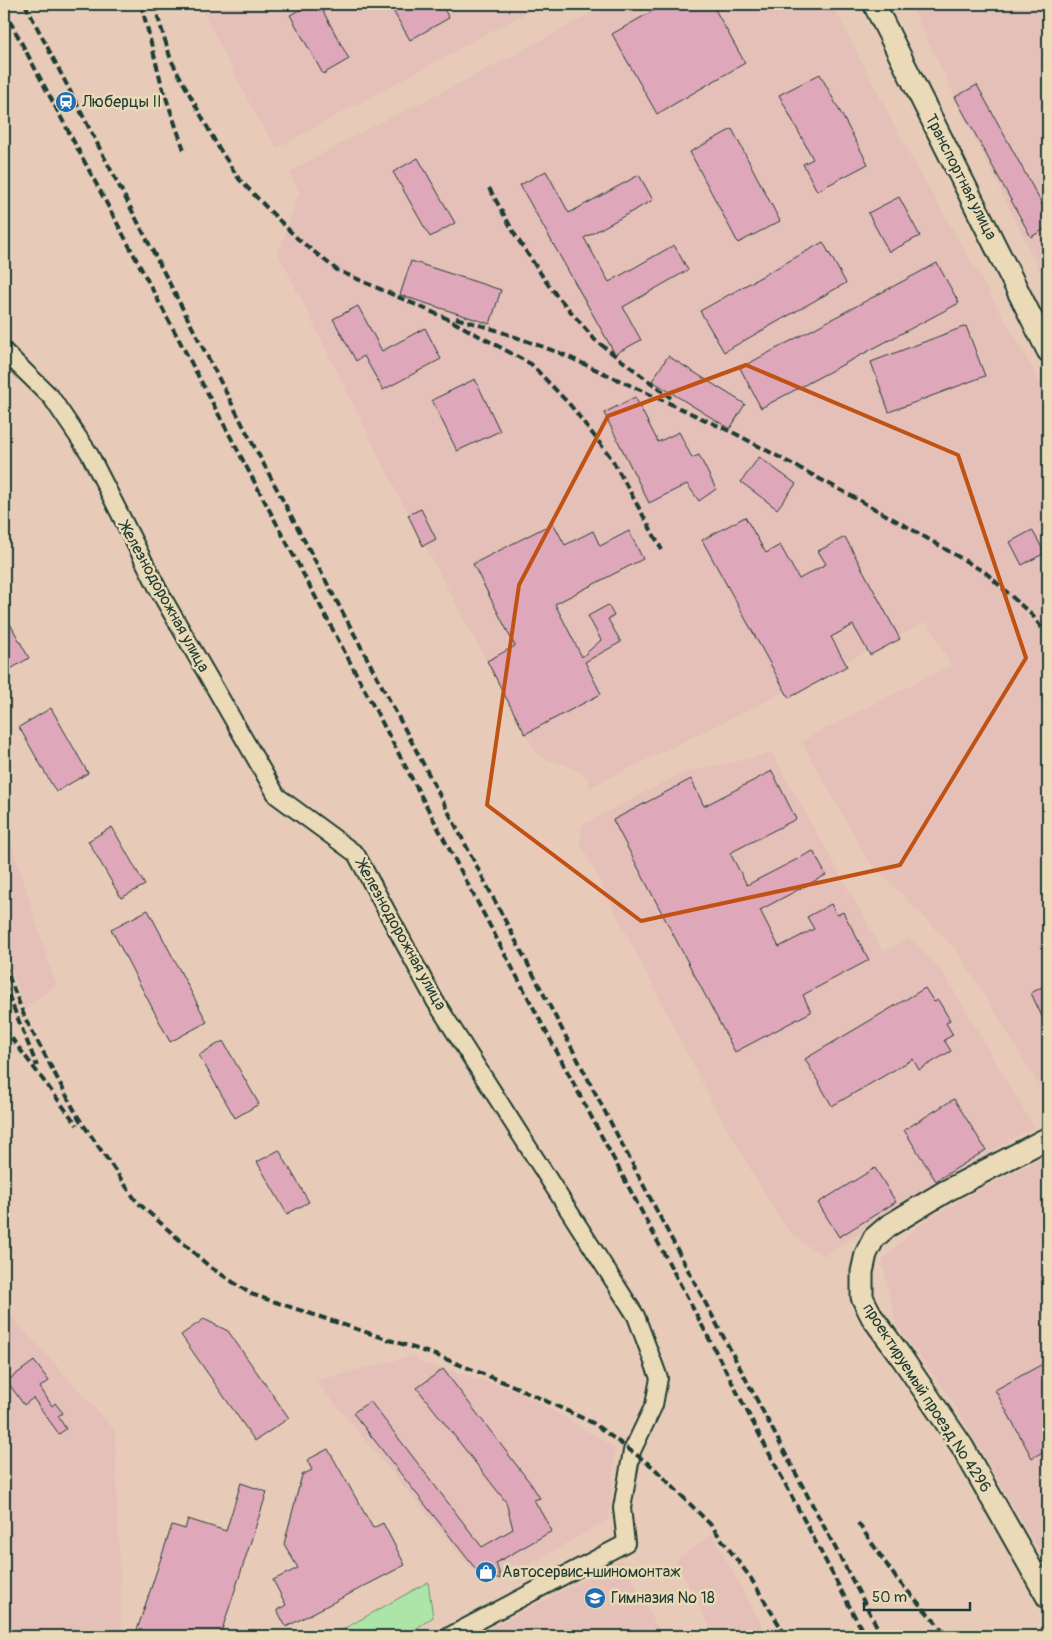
<svg xmlns="http://www.w3.org/2000/svg" width="1052" height="1640" font-family="Pangolin,sans-serif">
  <rect width="100%" height="100%" fill="#e7cbb8"/>
  <filter id="ink" filterUnits="userSpaceOnUse"><feTurbulence type="fractalNoise" baseFrequency=".02" numOctaves="2"/><feDisplacementMap in="SourceGraphic" scale="10" xChannelSelector="R" yChannelSelector="G"/><feConvolveMatrix kernelMatrix="1 2 1 2 8 2 1 2 1" color-interpolation-filters="sRGB"/></filter>
  <g filter="url(#ink)">
    <g fill="#e5c0b9">
      <path d="M199,4H542L277,148L257,118Z"/>
      <path d="M609,4H832L911,157L1048,395V1100L958,952L868,860L801,741L951,665L927,622L589,788L588,779L581,773L563,764L540,757L525,734L401,501L278,253L299,192L289,172L363,131L497,64Z"/>
      <path d="M910,4H1048V288L942,70Z"/>
      <path d="M772,753L883,951L910,938L946,977L1034,1127L1010,1140L825,1256L804,1244L787,1229L775,1212L712,1102L580,843L582,825L682,773Z"/>
      <path d="M4,820L56,985L25,1008L4,950Z"/>
      <path d="M1048,1155V1566L949,1396L896,1325L882,1261L916,1227L967,1196Z"/>
      <path d="M4,1308L115,1430L122,1636H4Z"/>
      <path d="M415,1355L418,1361L517,1391L573,1422L615,1448L609,1519L508,1577L500,1579L484,1577L473,1570L316,1381Z"/>
      <path d="M712,1534L768,1636H715L675,1561Z"/>
      <path d="M622,1560L662,1636H476Z"/>
    </g>
    <path fill="#ade5a8" stroke="#66916e" d="M428,1582L433,1617L417,1628L403,1636H331Z"/>
    <g fill="#dfa7ba" stroke="#1f3d34">
      <path d="M311,4H319L349,59L323,74L290,15Z"/>
      <path d="M389,4H441L449,18L410,40Z"/>
      <path d="M665,4H712L745,63L657,114L612,34Z"/>
      <path d="M820,74L868,164L817,191L803,164L813,159L779,95Z"/>
      <path d="M977,85L1048,215V227L1031,237L955,97Z"/>
      <path d="M732,129L780,221L738,243L690,152Z"/>
      <path d="M418,158L455,223L430,237L393,172Z"/>
      <path d="M546,171L569,213L639,175L653,200L584,238L609,282L674,245L688,270L623,307L641,340L615,354L520,185Z"/>
      <path d="M899,197L920,236L889,252L868,213Z"/>
      <path d="M823,242L846,283L724,352L700,311Z"/>
      <path d="M411,261L501,290L490,324L400,295Z"/>
      <path d="M937,263L959,303L761,408L740,368Z"/>
      <path d="M358,306L382,351L425,328L441,359L383,390L364,356L356,361L333,319Z"/>
      <path d="M966,326L985,376L889,412L871,362Z"/>
      <path d="M668,356L745,404L730,429L652,381Z"/>
      <path d="M475,379L500,431L457,451L432,400Z"/>
      <path d="M635,397L658,442L679,432L692,458L699,455L716,489L699,501L687,484L649,503L604,413Z"/>
      <path d="M759,457L796,484L777,509L741,482Z"/>
      <path d="M421,509L436,539L423,546L408,515Z"/>
      <path d="M745,517L766,553L780,545L799,579L826,564L818,551L845,537L900,639L870,655L853,625L831,637L847,666L789,698L702,540Z"/>
      <path d="M553,523L565,545L593,531L600,546L629,531L643,559L555,604L582,657L601,640L588,616L608,605L614,616L608,619L621,642L585,662L601,694L525,734L487,661L515,646L473,564Z"/>
      <path d="M1032,530L1045,553L1022,565L1010,542Z"/>
      <path d="M4,613L29,658L4,673Z"/>
      <path d="M51,708L88,773L56,792L19,727Z"/>
      <path d="M772,771L796,819L730,853L747,885L813,851L826,875L760,910L779,947L814,929L807,917L831,904L837,915L843,912L869,960L803,995L811,1012L735,1052L613,820L691,779L704,806Z"/>
      <path d="M112,827L145,885L121,898L88,841Z"/>
      <path d="M148,910L207,1022L170,1042L111,929Z"/>
      <path d="M1048,984V1029L1031,993Z"/>
      <path d="M925,988L934,1002L938,1000L950,1020L946,1023L953,1035L944,1040L951,1051L919,1070L913,1059L832,1106L805,1059Z"/>
      <path d="M223,1041L259,1104L235,1118L199,1055Z"/>
      <path d="M954,1099L986,1150L936,1181L904,1130Z"/>
      <path d="M279,1150L309,1202L287,1214L257,1162Z"/>
      <path d="M875,1168L896,1202L839,1237L818,1203Z"/>
      <path d="M204,1319L228,1331L289,1418L255,1441L181,1335Z"/>
      <path d="M34,1361L49,1381L40,1387L52,1406L55,1403L63,1413L58,1416L66,1429L59,1434L33,1398L24,1405L7,1381Z"/>
      <path d="M1048,1361V1449L1032,1458L995,1390Z"/>
      <path d="M443,1369L531,1484L540,1498L534,1500L552,1531L496,1563L501,1579L478,1572L353,1413L370,1401L482,1547L513,1529L506,1502L417,1388Z"/>
      <path d="M328,1449L373,1528L383,1523L405,1565L286,1627L277,1610L286,1605L273,1580L298,1568L284,1544L302,1475L312,1470L307,1460Z"/>
      <path d="M241,1483L267,1492L220,1636H135L172,1525L185,1529L188,1519L226,1531Z"/>
    </g>
    <g fill="none" stroke-linecap="round" stroke-linejoin="round">
      <g stroke="#1f3d34" stroke-width="20">
        <path id="minor" d="M4,351L51,397L89,453L159,591L277,796L356,854L435,1001L636,1316L659,1378L654,1405L632,1451L622,1508L626,1543L449,1636"/>
      </g>
      <g stroke="#1f3d34" stroke-width="25">
        <g id="tertiary">
          <path d="M874,4L1048,351"/>
          <path d="M1048,1138L946,1191L888,1226L874,1238L866,1254L862,1272V1297L872,1317L902,1358L962,1446L1048,1598"/>
        </g>
      </g>
      <use href="#minor" stroke="#ebdab7" stroke-width="16"/>
      <use href="#tertiary" stroke="#ebdab7" stroke-width="21"/>
      <g stroke="#1f3d34" stroke-width="4" stroke-dasharray="8 4" stroke-linecap="butt">
        <path d="M25,4L246,431L416,750L670,1236L882,1636"/>
        <path d="M141,4L162,86L184,150"/>
        <path d="M154,4L171,60L217,145L239,179L268,209L298,239L337,270L448,319L531,364L571,406L612,459L662,550"/>
        <path d="M4,10L705,1331L865,1636"/>
        <path d="M489,188L517,238L549,286L595,340L671,398"/>
        <path d="M456,318L496,330L560,353L736,434L835,487L906,526L986,573L1033,616L1048,637"/>
        <path d="M4,964L25,1018L78,1117L137,1202L210,1267L251,1294L438,1356L516,1387L593,1423L653,1467L710,1524L750,1577L786,1636"/>
        <path d="M4,984L37,1066"/>
        <path d="M4,1028L77,1125"/>
        <path d="M858,1523L896,1578L948,1636"/>
      </g>
    </g>
  </g>
  <path fill="none" stroke="#c05314" stroke-width="4" stroke-linejoin="round" d="M746,365L958,455L1026,658L900,865L641,921L487,805L519,585L608,416Z"/>
  <defs>
    <g id="station-disc" transform="scale(1.125)"><circle r="9.5" fill="#1f6fb2" stroke="#ebdab7"/><path d="M-3-6H3Q5-6 5-4V2Q5 4 3 4L4.5 6H3L1.5 4h-3L-3 6H-4.5L-3 4Q-5 4-5 2V-4Q-5-6-3-6ZM-3.5-4v3h7v-3ZM-3.5 1v1.5H-2V1ZM2 1v1.5H3.5V1Z" fill="#fff"/></g>
    <g id="shop-disc" transform="scale(1.125)"><circle r="9.5" fill="#1f6fb2" stroke="#ebdab7"/><path d="M-5-2.5h2.3a2.7 3.5 0 0 1 5.4 0H5L5.5 6h-11ZM-1.5-2.5h3a1.5 2.3 0 0 0-3 0Z" fill="#fff"/></g>
    <g id="school-disc" transform="scale(1.125)"><circle r="9.5" fill="#1f6fb2" stroke="#ebdab7"/><path d="M0-5L7-2L0 1L-7-2ZM-4 1L0 2.5L4 1V4Q0 6-4 4Z" fill="#fff"/></g>
  </defs>
  <g fill-rule="evenodd">
    <use href="#station-disc" x="66" y="102"/>
    <use href="#shop-disc" x="486" y="1572"/>
    <use href="#school-disc" x="595" y="1598"/>
  </g>
  <g text-anchor="middle" dominant-baseline="central" stroke-width="5" stroke-linejoin="round" paint-order="stroke">
    <g font-size="16" fill="#1f3d34" stroke="#ebdab7" text-anchor="start">
      <text x="82" y="102">Люберцы II</text>
      <text x="502" y="1572">Автосервис+шиномонтаж</text>
      <text x="611" y="1598">Гимназия № 18</text>
    </g>
    <g font-size="16" fill="#1f3d34" stroke="#ebdab7">
      <text transform="translate(961 177) rotate(63)">Транспортная улица</text>
      <text transform="translate(164 597) rotate(61)">Железнодорожная улица</text>
      <text transform="translate(401 935) rotate(61)">Железнодорожная улица</text>
      <text transform="translate(927 1398) rotate(57)">проектируемый проезд № 4296</text>
    </g>
  </g>
  <rect width="1052" height="1640" fill="none" stroke="#ebdab7" stroke-width="20"/>
  <rect x="10" y="10" width="1032" height="1620" fill="none" stroke="#1f3d34" stroke-width="2" filter="url(#ink)"/>
  <path d="M864 1602v8h106v-8" fill="none" stroke="#1f3d34" stroke-width="2.5"/>
  <text x="872" y="1602" font-size="15" fill="#1f3d34" stroke="#ebdab7" stroke-width="4" paint-order="stroke">50 m</text>
</svg>
